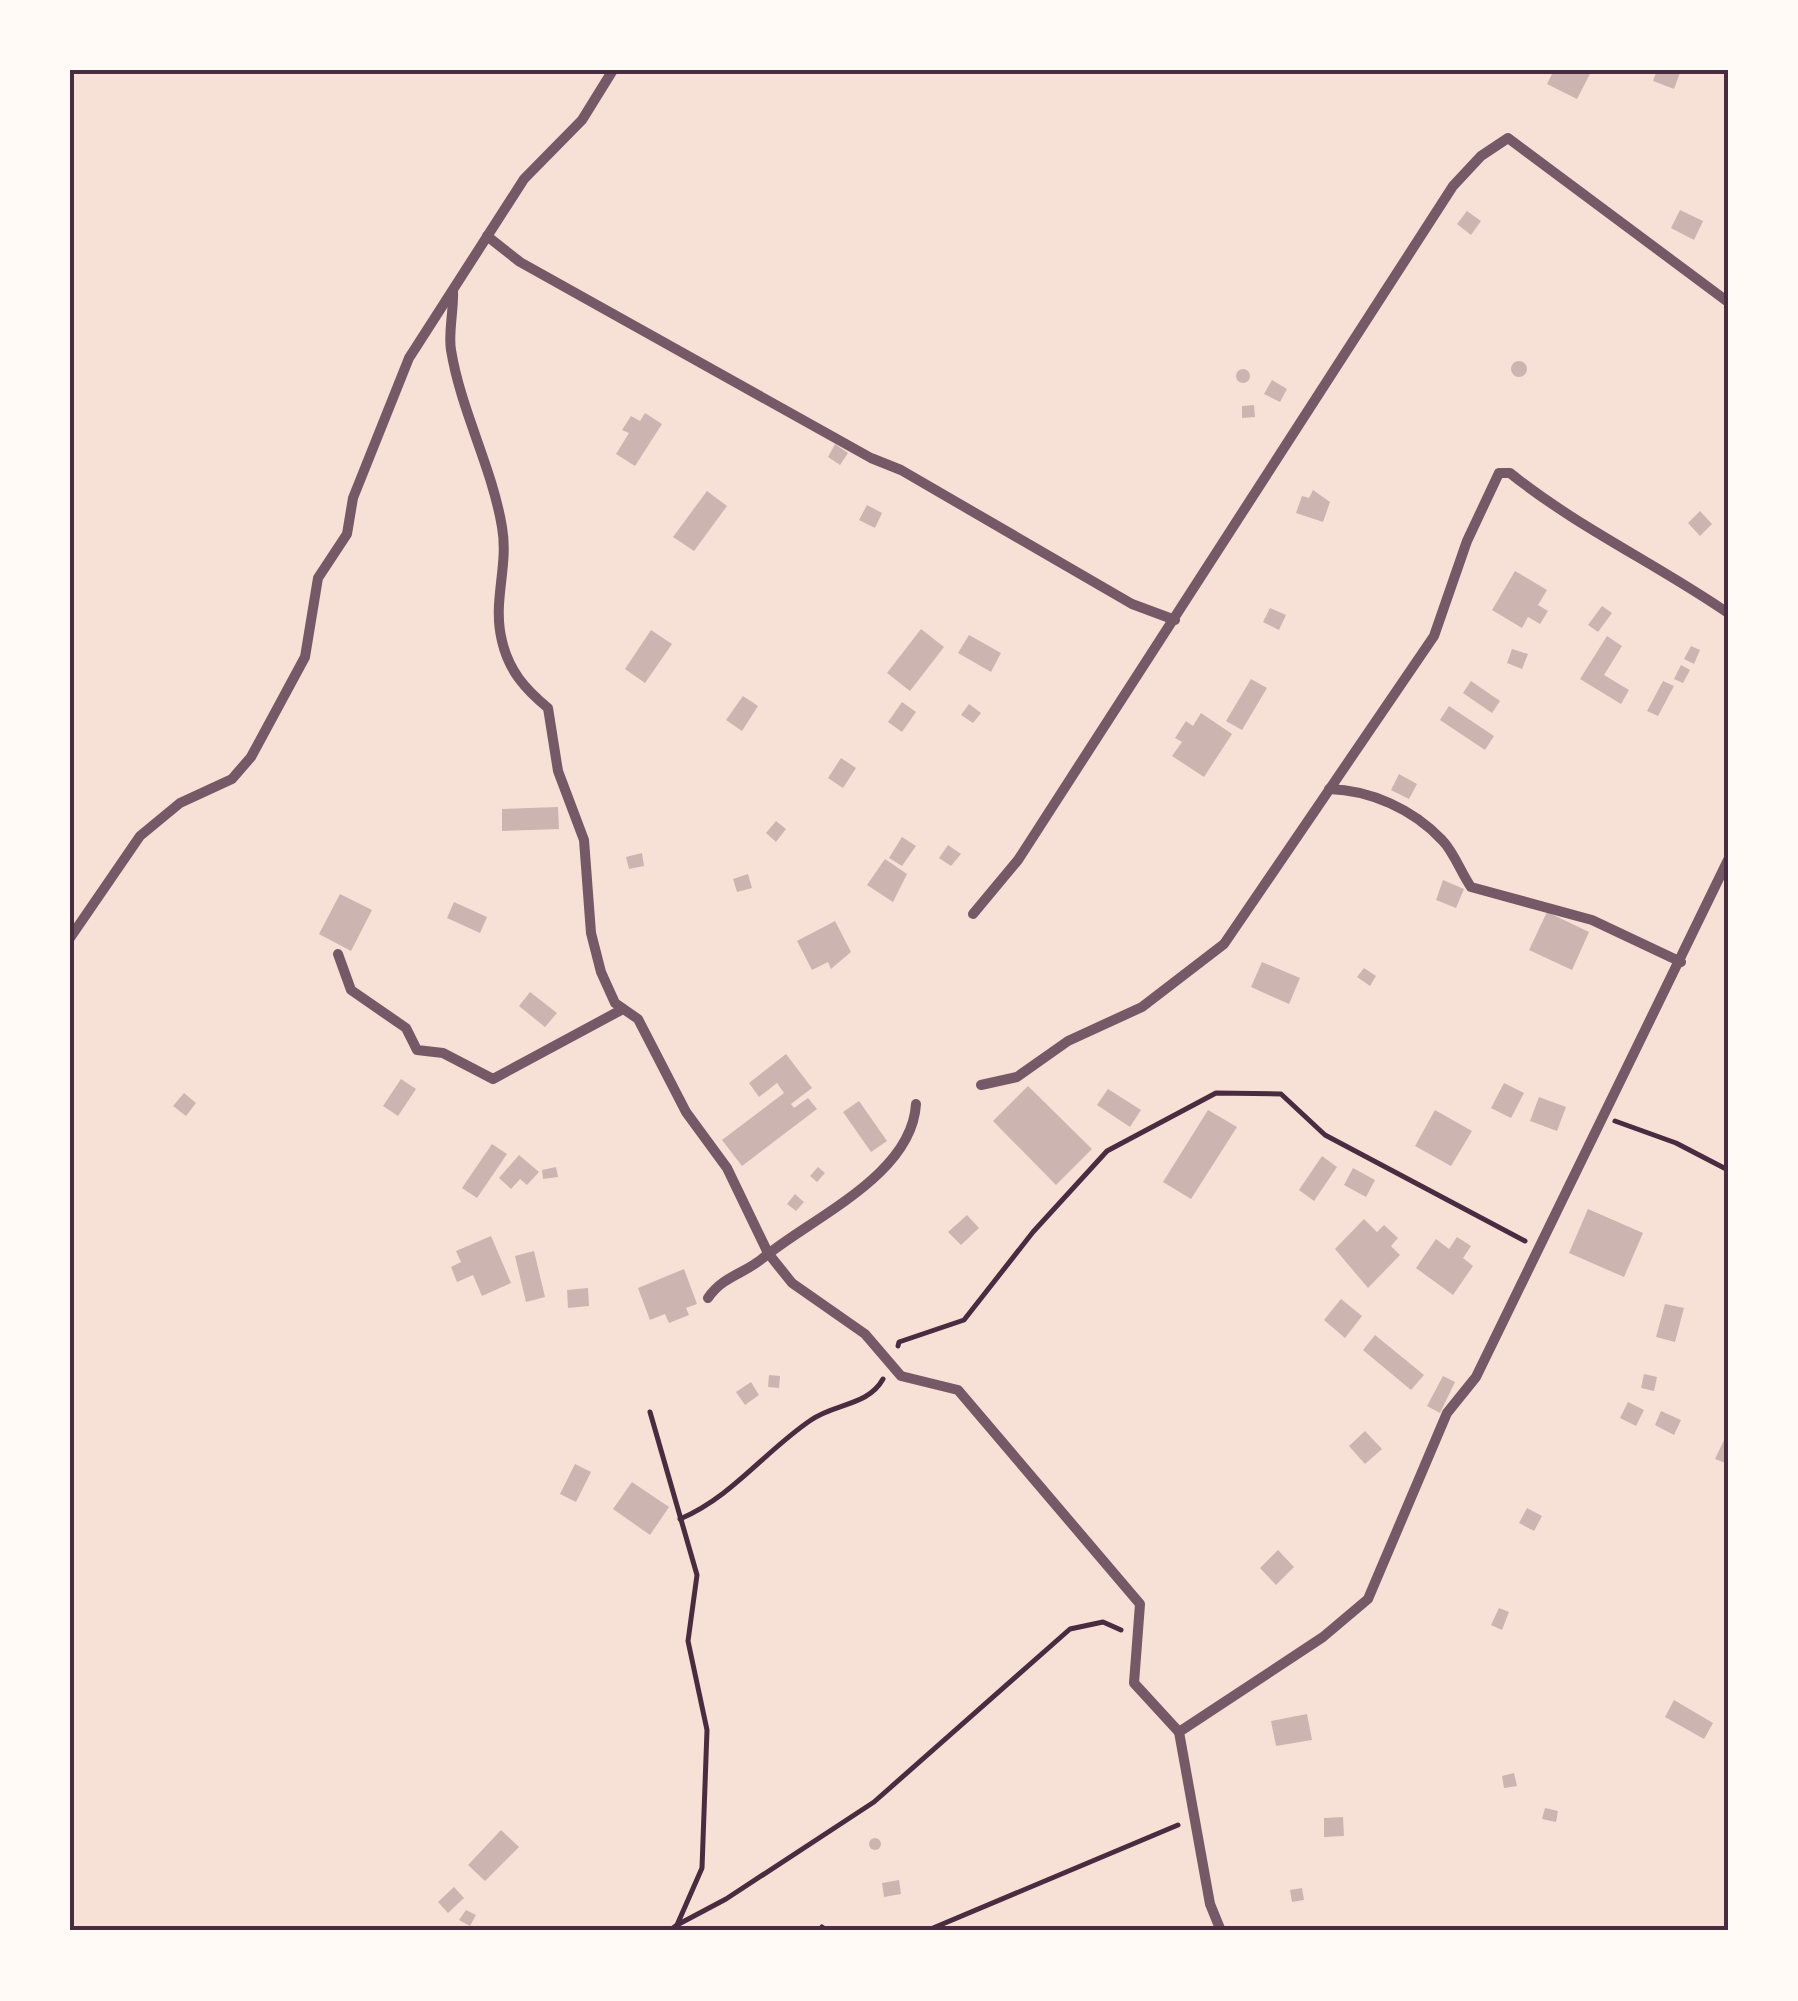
<svg xmlns="http://www.w3.org/2000/svg" width="1798" height="2001" font-family="'Fira Sans',sans-serif">
  <rect width="100%" height="100%" fill="#f7e1d7"/>
  <g fill="#ccb4b1">
    <path d="M1554,70H1592L1577,99L1547,84Z"/>
    <path d="M1657,70H1681L1674,89L1653,81Z"/>
    <path d="M1680,210L1703,221L1694,240L1671,228Z"/>
    <path d="M1467,211L1481,221L1471,235L1457,224Z"/>
    <circle cx="1519" cy="369" r="8"/>
    <circle cx="1243" cy="376" r="7"/>
    <path d="M1272,380L1287,389L1280,402L1264,394Z"/>
    <path d="M1254,405L1255,417L1242,418V406Z"/>
    <path d="M645,413L662,424L635,466L616,454L629,433L622,430L631,416L640,421Z"/>
    <path d="M835,444L848,453L840,465L828,457Z"/>
    <path d="M1313,490L1330,502L1323,522L1296,513L1302,496L1309,498Z"/>
    <path d="M707,491L727,506L694,551L673,537Z"/>
    <path d="M867,505L882,513L875,528L859,520Z"/>
    <path d="M1700,511L1712,524L1700,536L1688,523Z"/>
    <path d="M1515,571L1547,590L1538,605L1548,611L1540,624L1528,617L1522,628L1492,610Z"/>
    <path d="M1602,606L1612,613L1598,632L1588,625Z"/>
    <path d="M1270,608L1286,615L1279,630L1263,622Z"/>
    <path d="M921,629L944,647L910,691L887,673Z"/>
    <path d="M651,630L672,644L645,683L625,669Z"/>
    <path d="M969,635L1001,653L991,672L958,653Z"/>
    <path d="M1607,636L1622,646L1604,675L1629,690L1621,704L1580,679Z"/>
    <path d="M1691,646L1700,650L1694,664L1684,659Z"/>
    <path d="M1512,649L1528,654L1522,669L1507,663Z"/>
    <path d="M1681,665L1690,670L1683,683L1674,679Z"/>
    <path d="M1251,679L1267,688L1242,730L1226,721Z"/>
    <path d="M1471,681L1500,701L1492,713L1463,693Z"/>
    <path d="M1663,681L1674,686L1658,716L1647,711Z"/>
    <path d="M743,696L758,706L742,731L726,720Z"/>
    <path d="M902,702L916,712L902,732L888,722Z"/>
    <path d="M969,704L981,713L973,723L961,715Z"/>
    <path d="M1449,706L1494,736L1485,750L1440,720Z"/>
    <path d="M1201,713L1232,734L1204,777L1172,756L1182,742L1175,738L1186,721L1193,726Z"/>
    <path d="M841,758L856,768L843,788L828,778Z"/>
    <path d="M1399,774L1417,784L1409,799L1391,790Z"/>
    <path d="M558,807L559,829L502,831V809Z"/>
    <path d="M776,821L786,829L776,842L766,833Z"/>
    <path d="M902,837L916,846L902,866L889,858Z"/>
    <path d="M948,845L961,854L951,866L939,858Z"/>
    <path d="M642,853L644,866L629,869L626,857Z"/>
    <path d="M885,859L907,874L893,902L867,885Z"/>
    <path d="M748,874L752,888L737,892L733,879Z"/>
    <path d="M1443,880L1464,889L1456,908L1436,900Z"/>
    <path d="M340,894L372,910L351,951L319,934Z"/>
    <path d="M454,902L487,917L480,933L447,918Z"/>
    <path d="M1547,912L1589,932L1572,970L1529,950Z"/>
    <path d="M835,921L851,952L831,969L828,962L812,970L797,941Z"/>
    <path d="M1262,962L1300,978L1289,1004L1251,987Z"/>
    <path d="M1364,968L1376,976L1370,986L1357,977Z"/>
    <path d="M530,992L557,1013L545,1027L519,1006Z"/>
    <path d="M786,1054L812,1088L791,1104L794,1108L808,1098L817,1109L742,1166L722,1140L784,1093L777,1083L759,1097L749,1083Z"/>
    <path d="M401,1079L416,1089L398,1116L383,1106Z"/>
    <path d="M1504,1083L1524,1093L1511,1118L1491,1108Z"/>
    <path d="M1028,1086L1092,1149L1056,1185L993,1121Z"/>
    <path d="M1108,1089L1141,1110L1130,1127L1097,1105Z"/>
    <path d="M184,1093L196,1103L186,1116L173,1106Z"/>
    <path d="M1539,1097L1566,1107L1557,1131L1530,1121Z"/>
    <path d="M859,1101L887,1141L871,1152L843,1112Z"/>
    <path d="M1208,1110L1237,1127L1191,1199L1163,1182Z"/>
    <path d="M1435,1110L1472,1131L1451,1166L1415,1146Z"/>
    <path d="M492,1144L507,1154L477,1198L462,1188Z"/>
    <path d="M519,1155L539,1172L527,1185L520,1179L511,1189L499,1178Z"/>
    <path d="M1322,1156L1337,1167L1314,1201L1299,1190Z"/>
    <path d="M556,1167L558,1177L543,1179L542,1170Z"/>
    <path d="M818,1167L825,1173L817,1182L810,1176Z"/>
    <path d="M1353,1168L1375,1180L1366,1197L1344,1185Z"/>
    <path d="M795,1194L804,1202L796,1211L787,1204Z"/>
    <path d="M1588,1209L1643,1233L1624,1277L1569,1253Z"/>
    <path d="M967,1215L979,1228L961,1245L948,1232Z"/>
    <path d="M1364,1219L1377,1232L1384,1225L1398,1238L1391,1246L1400,1255L1368,1288L1335,1249Z"/>
    <path d="M491,1236L511,1283L482,1296L473,1275L457,1282L451,1267L461,1262L456,1251Z"/>
    <path d="M1457,1237L1471,1246L1463,1258L1473,1266L1453,1295L1416,1268L1436,1239L1449,1249Z"/>
    <path d="M534,1251L545,1297L526,1302L515,1256Z"/>
    <path d="M684,1269L697,1304L686,1308L689,1315L669,1323L665,1314L650,1320L638,1288Z"/>
    <path d="M588,1288L589,1306L568,1308L567,1290Z"/>
    <path d="M1341,1299L1362,1316L1345,1338L1324,1320Z"/>
    <path d="M1665,1304L1684,1308L1675,1342L1656,1337Z"/>
    <path d="M1375,1335L1424,1375L1411,1390L1363,1350Z"/>
    <path d="M1644,1374L1657,1377L1654,1391L1641,1388Z"/>
    <path d="M769,1375L780,1376L779,1388L768,1387Z"/>
    <path d="M1443,1376L1455,1382L1440,1413L1427,1406Z"/>
    <path d="M751,1382L759,1395L745,1405L736,1392Z"/>
    <path d="M1628,1402L1644,1410L1636,1426L1620,1418Z"/>
    <path d="M1661,1411L1681,1420L1674,1435L1655,1425Z"/>
    <path d="M1365,1431L1382,1449L1365,1464L1349,1446Z"/>
    <path d="M1724,1440L1728,1441V1464L1715,1459Z"/>
    <path d="M575,1464L591,1472L576,1502L560,1494Z"/>
    <path d="M632,1482L669,1507L650,1535L613,1509Z"/>
    <path d="M1527,1508L1542,1516L1534,1531L1519,1523Z"/>
    <path d="M1278,1550L1294,1567L1276,1585L1260,1568Z"/>
    <path d="M1499,1608L1509,1612L1502,1630L1491,1625Z"/>
    <path d="M1674,1700L1713,1723L1704,1739L1665,1717Z"/>
    <path d="M1307,1714L1312,1740L1276,1746L1271,1721Z"/>
    <path d="M1514,1773L1517,1786L1504,1788L1502,1776Z"/>
    <path d="M1545,1808L1558,1811L1556,1822L1542,1819Z"/>
    <path d="M1343,1817L1344,1836L1324,1837V1818Z"/>
    <path d="M501,1830L519,1847L485,1881L468,1865Z"/>
    <circle cx="875" cy="1844" r="6"/>
    <path d="M899,1880L901,1894L884,1897L882,1883Z"/>
    <path d="M454,1887L464,1898L448,1913L438,1902Z"/>
    <path d="M1302,1888L1304,1900L1292,1902L1290,1890Z"/>
    <path d="M466,1910L476,1915L470,1926L459,1920Z"/>
  </g>
  <g fill="none" stroke-linecap="round" stroke-linejoin="round">
    <g stroke="#4a2c40" stroke-width="5">
      <path d="M1615,1121L1676,1143L1728,1170"/>
      <path d="M898,1346L899,1342L964,1320L1033,1232L1107,1151L1216,1093L1281,1094L1325,1135L1525,1241"/>
      <path d="M650,1412L697,1575L688,1641L707,1730L702,1868L677,1925L669,1931"/>
      <path d="M680,1519C732,1497 765,1451 811,1420C835,1403 868,1406 883,1379"/>
      <path d="M677,1925L726,1899L874,1802L1070,1629L1103,1622L1121,1630"/>
      <path d="M822,1927L828,1931"/>
      <path d="M926,1931L1178,1825"/>
    </g>
    <g stroke="#755966" stroke-width="10">
      <path d="M487,236L520,262L871,458L901,470L1132,604L1175,620"/>
      <path d="M453,290C454,309 448,334 451,350C461,411 492,467 502,527C509,567 492,601 502,641C509,671 525,689 548,708L558,771L584,840L591,933L601,972L615,1003L638,1019L686,1112L727,1168L768,1253L792,1283L865,1334L901,1376L958,1390L1140,1604L1134,1683L1179,1732"/>
      <path d="M1329,789C1370,790 1413,809 1442,840C1454,852 1461,873 1471,887L1592,920L1681,962"/>
      <path d="M973,914L1018,860L1453,186L1481,156L1508,138L1728,302"/>
      <path d="M70,938L140,836L180,803L232,779L251,757L305,657L318,578L347,534L353,498L409,358L524,179L582,120L613,70"/>
      <path d="M338,954L351,990L406,1028L417,1050L443,1053L493,1079L623,1009"/>
      <path d="M981,1085L1017,1077L1068,1041L1142,1007L1224,944L1434,636L1467,541L1499,473H1510C1577,527 1657,564 1728,613"/>
      <path d="M708,1298C723,1276 744,1274 763,1258C813,1217 912,1175 916,1104"/>
      <path d="M1221,1931L1210,1904L1179,1732L1323,1637L1368,1599L1447,1413L1476,1377L1728,860"/>
    </g>
  </g>
  <rect width="1798" height="2001" fill="none" stroke="#fffaf5" stroke-width="145"/>
  <rect x="72" y="72" width="1654" height="1856" fill="none" stroke="#4a2c40" stroke-width="4"/>
</svg>
